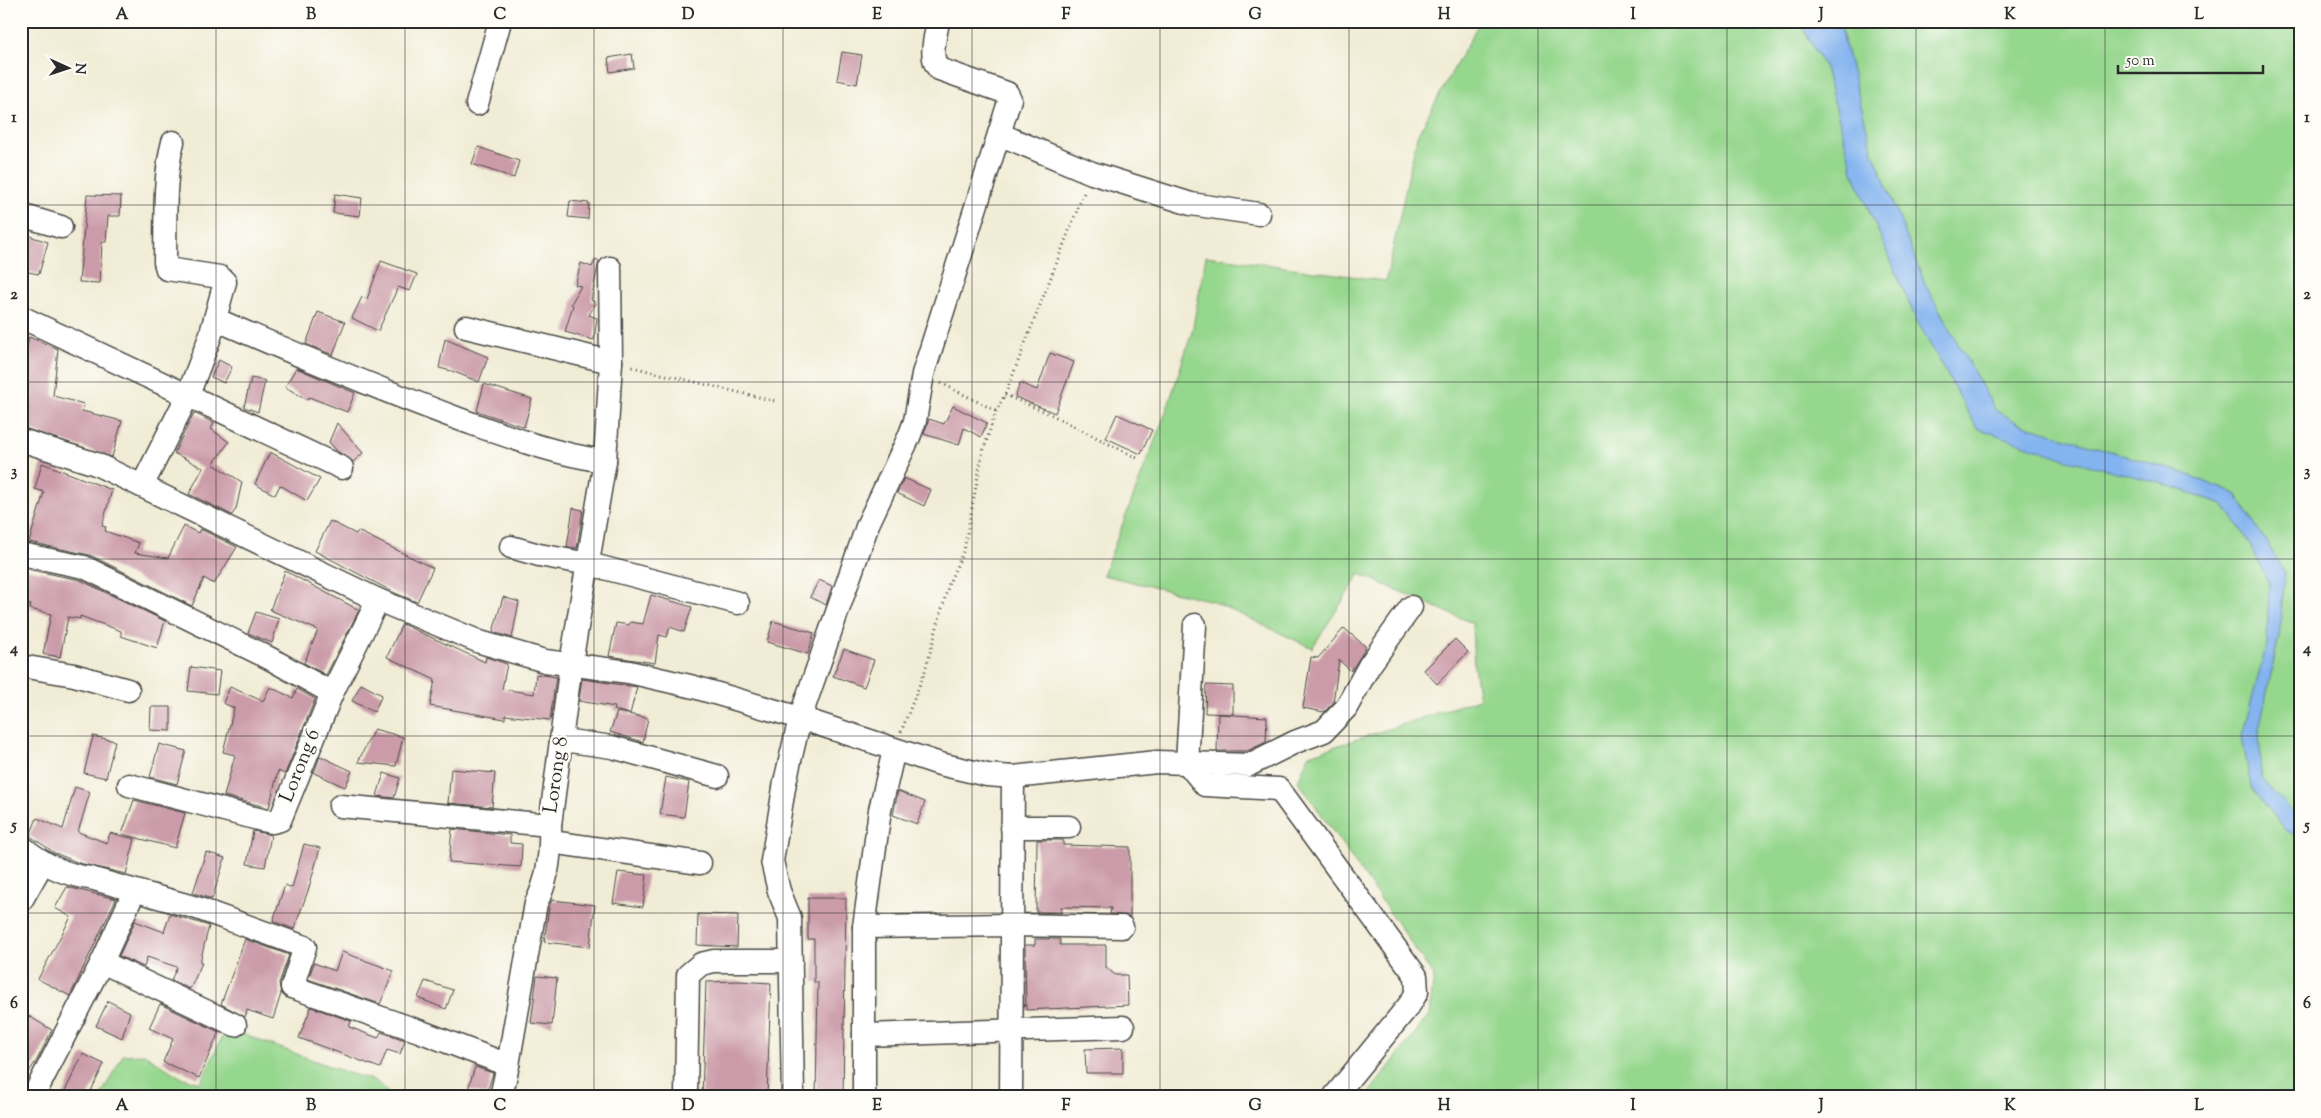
<svg xmlns="http://www.w3.org/2000/svg" width="2321" height="1118" font-family="'Sorts Mill Goudy',serif">
  <rect width="100%" height="100%" fill="#fdfcf7"/>
  <filter id="ink" filterUnits="userSpaceOnUse"><feTurbulence type="fractalNoise" baseFrequency=".02" numOctaves="2"/><feDisplacementMap in="SourceGraphic" scale="10" xChannelSelector="R" yChannelSelector="G"/><feConvolveMatrix kernelMatrix="1 2 1 2 8 2 1 2 1" color-interpolation-filters="sRGB"/></filter>
  <filter id="wash" filterUnits="userSpaceOnUse"><feTurbulence type="fractalNoise" baseFrequency=".0096" numOctaves="4" result="noise"/><feDisplacementMap in="SourceGraphic" scale="20" xChannelSelector="R" yChannelSelector="G"/><feGaussianBlur stdDeviation="1.12" result="paint"/><feColorMatrix in="noise" values="0 0 0 0 0 0 0 0 0 0 0 0 0 0 0 0 0 1.4 0 .05"/><feComposite in="paint" operator="in"/></filter>
  <g filter="url(#wash)">
    <rect width="100%" height="100%" fill="#f1ecd5"/>
    <g fill="#96d78e" stroke="#60815c">
      <path d="M1480,21H1799L1825,68L1854,175L1916,319L1977,428L2161,483L2223,504L2246,537L2269,583L2267,644L2242,736L2251,787L2287,831L2300,837V1097H1366L1429,1015L1434,976L1298,781L1309,755L1479,699L1474,667L1472,623L1360,574L1312,648L1212,601L1103,575L1166,412L1192,332L1206,256L1386,281L1417,136Z"/>
      <path d="M1839,21H2300V821L2261,779L2259,730L2279,636L2285,572L2236,494L2183,473L2020,424L1995,410L1926,286L1873,152Z"/>
      <path d="M226,1028L348,1073L376,1081L392,1097H100L123,1055L144,1054L180,1077L201,1083Z"/>
    </g>
    <path fill="#83b4ef" stroke="#57708d" d="M1799,21H1839L1873,152L1926,286L1995,410L2020,424L2183,473L2236,494L2285,572L2279,636L2259,730L2261,779L2300,821V837L2287,831L2251,787L2242,736L2267,644L2269,583L2246,537L2223,504L2161,483L2068,460L1977,428L1916,319L1854,175L1825,68Z"/>
    <g id="blocks">
      <g fill="#cb9ba9">
        <path d="M842,52L862,55L857,84L837,80Z"/>
        <path d="M632,54L634,68L610,72L608,58Z"/>
        <path d="M478,147L519,161L514,178L472,164Z"/>
        <path d="M335,194L362,198L360,216L333,213Z"/>
        <path d="M87,195L121,196L120,216H108L106,242H102L100,283L79,282Z"/>
        <path d="M570,201L589,203L588,219L568,217Z"/>
        <path d="M23,234L48,242L39,274L21,271Z"/>
        <path d="M596,259L599,261L591,300L596,303L589,315L597,318L594,340L565,332L573,305L571,304L581,286L575,285L581,263L592,267Z"/>
        <path d="M381,261L417,274L410,291L398,287L378,331L352,318L362,297L367,299Z"/>
        <path d="M318,312L345,322L333,355L306,344Z"/>
        <path d="M29,337L58,349L53,396L84,404L82,411L122,421L112,457L21,427V373Z"/>
        <path d="M445,339L488,357L479,382L452,371L439,368Z"/>
        <path d="M1050,353L1074,362L1055,413L1015,397L1020,383L1037,390Z"/>
        <path d="M219,360L232,367L224,383L211,377Z"/>
        <path d="M296,368L355,393L347,412L309,397L308,400L285,387Z"/>
        <path d="M251,378L265,381L258,412L244,407Z"/>
        <path d="M484,384L532,399L524,427L477,411Z"/>
        <path d="M953,406L987,423L981,437L964,428L959,445L924,434L929,419L944,424Z"/>
        <path d="M194,413L214,423L211,429L229,442L213,464L242,482L236,509L232,515L189,494L203,468L174,453Z"/>
        <path d="M1117,414L1152,430L1141,454L1106,438Z"/>
        <path d="M337,423L363,453L353,462L337,451L329,442Z"/>
        <path d="M270,452L320,479L307,501L280,485L275,495L255,484Z"/>
        <path d="M42,463L112,490L102,526L106,527L105,531L139,543L135,553L168,558L184,526L198,533L200,529L237,547L214,584L204,578L192,606L90,555L29,542L44,492L35,489Z"/>
        <path d="M904,478L931,490L924,506L897,493Z"/>
        <path d="M573,508L583,510L577,548L567,547Z"/>
        <path d="M330,521L356,534L358,531L433,568L417,602L395,593L315,551Z"/>
        <path d="M22,568L80,580L165,621L157,648L121,636V631L80,616V619L68,617L60,657L43,654L51,614L30,609L31,605L21,604Z"/>
        <path d="M285,571L359,610L326,675L304,663L318,630L270,610Z"/>
        <path d="M819,580L832,586L826,605L810,597Z"/>
        <path d="M651,595L692,607L684,632L670,627L667,637L659,635L655,663L609,656L616,623L629,625L630,622L643,624Z"/>
        <path d="M503,597L519,602L512,638L493,632Z"/>
        <path d="M256,612L279,619L272,643L248,633Z"/>
        <path d="M773,621L814,633L808,654L767,642Z"/>
        <path d="M402,624L485,662L486,657L507,664L502,689L534,694L536,674L556,677L550,720L505,715V719L430,706L435,680L387,657Z"/>
        <path d="M1344,628L1366,647L1351,671L1339,660L1333,703L1324,712L1303,708L1311,657L1318,658Z"/>
        <path d="M1455,639L1468,652L1437,684L1424,670Z"/>
        <path d="M844,649L874,660L864,687L833,676Z"/>
        <path d="M191,667L220,671L217,694L188,691Z"/>
        <path d="M582,679L637,687L630,714L614,710L615,707L579,701Z"/>
        <path d="M361,684L382,695L374,712L352,701Z"/>
        <path d="M1206,685L1233,686V714L1205,713Z"/>
        <path d="M230,687L263,701L270,687L293,698L297,689L315,699L285,774L278,771L269,808L224,796L235,755L223,752L234,708L223,703Z"/>
        <path d="M151,707H171V731L150,730Z"/>
        <path d="M617,712L648,718L643,742L610,732Z"/>
        <path d="M1218,714L1267,717L1266,742L1247,751H1217Z"/>
        <path d="M374,729L403,737L396,766L358,762Z"/>
        <path d="M93,736L115,741L106,778L84,773Z"/>
        <path d="M159,744L186,751L177,784L150,777Z"/>
        <path d="M320,756L352,771L345,787L314,773Z"/>
        <path d="M451,769L495,773L492,807L448,803Z"/>
        <path d="M384,773L400,778L394,798L377,796Z"/>
        <path d="M666,777L689,782L684,817L660,814Z"/>
        <path d="M75,787L90,792L78,832L107,843L110,833L135,839L126,874L79,863L55,853L30,836L37,818L63,829Z"/>
        <path d="M898,791L925,802L917,824L893,815Z"/>
        <path d="M134,800L185,813L175,848L122,834Z"/>
        <path d="M452,829L510,835V843L522,844L521,867L449,862Z"/>
        <path d="M253,831L271,835L265,867L247,864Z"/>
        <path d="M1037,840H1063V845L1130,847V917L1110,914L1111,908L1061,907V913L1036,912Z"/>
        <path d="M304,844L320,848L308,891L294,929L273,921L285,885L292,888Z"/>
        <path d="M206,852L225,858L212,899L193,893Z"/>
        <path d="M618,872L647,875L643,907L613,903Z"/>
        <path d="M67,887L116,899L70,996L38,979L71,917L55,908Z"/>
        <path d="M808,898H846L843,1097H816L818,982H814V939H808Z"/>
        <path d="M552,900L595,905L590,947L544,942L549,907Z"/>
        <path d="M170,914L209,926L200,962L202,963L190,989L171,980L177,967L147,957L144,967L119,956L135,921L164,932Z"/>
        <path d="M698,914L738,915L737,947L697,945Z"/>
        <path d="M245,939L289,955L279,983L281,994L273,1019L247,1010L245,1017L221,1004Z"/>
        <path d="M1035,939H1060V945H1106V967L1115,975H1127L1128,1005L1026,1010L1025,945H1035Z"/>
        <path d="M342,952L394,971L380,1004L308,979L314,963L335,971Z"/>
        <path d="M537,976L557,978L552,1025L531,1023Z"/>
        <path d="M425,981L453,990L446,1009L418,998Z"/>
        <path d="M738,981L771,983L767,1097H702L706,982Z"/>
        <path d="M108,1001L130,1012L122,1038L96,1026Z"/>
        <path d="M160,1004L219,1032L199,1078L163,1062L173,1039L149,1028Z"/>
        <path d="M311,1007L351,1021L349,1027L378,1038L381,1032L405,1040L400,1054L387,1050L380,1068L299,1038Z"/>
        <path d="M27,1015L52,1030L37,1060L21,1083V1026Z"/>
        <path d="M1123,1048V1073H1086L1085,1049Z"/>
        <path d="M83,1054L104,1064L88,1097H62Z"/>
        <path d="M475,1067L493,1073L486,1095L468,1089Z"/>
      </g>
    </g>
  </g>
  <g filter="url(#ink)">
    <use href="#blocks" fill-opacity="0" stroke="#494844" stroke-width="1"/>
    <g fill="none" stroke-linecap="round" stroke-linejoin="round">
      <g stroke="#494844" stroke-width="25">
        <g id="minor">
          <path d="M938,21C936,36 928,57 939,69L1007,93L1010,99L999,134"/>
          <path d="M477,104L500,21"/>
          <path d="M21,215L61,227"/>
          <path d="M21,317L342,468"/>
          <path d="M215,319C295,354 376,388 459,419C507,436 554,454 605,461"/>
          <path d="M466,327L611,362"/>
          <path d="M21,440L96,464L378,600L480,642L545,661L629,672L694,687L800,718L940,764L987,775L1013,777L1157,762L1249,765L1295,742L1324,731L1346,708L1369,666L1411,607"/>
          <path d="M142,486L188,395L210,337L225,282L220,277L167,269L165,262C166,223 163,179 173,142"/>
          <path d="M511,547L539,555L589,564L738,603"/>
          <path d="M21,554L84,567L269,658L332,693"/>
          <path d="M1195,625L1187,763L1205,785L1279,789L1416,976L1417,992L1410,1004L1334,1097"/>
          <path d="M21,666L74,675L128,690"/>
          <path d="M563,740L612,747L717,776"/>
          <path d="M129,785L262,820L272,822L280,820L332,693L378,600"/>
          <path d="M340,806L550,825"/>
          <path d="M1012,827H1069"/>
          <path d="M551,842L700,863"/>
          <path d="M21,846C41,863 64,875 90,878L197,908L305,947L292,987L419,1031L508,1065"/>
          <path d="M21,901L43,862"/>
          <path d="M864,927L1011,925L1122,927"/>
          <path d="M102,962L235,1025"/>
          <path d="M864,1035L1123,1027"/>
          <path d="M33,1097L102,962L134,892"/>
          <path d="M501,1097L508,1065L536,903C549,879 551,851 550,825L571,663L605,461L611,362L610,268"/>
          <path d="M686,1097L688,975L701,964L714,961H791"/>
          <path d="M793,1097L790,918L779,891L772,861L785,782L800,718L868,524L909,437L915,421L923,374L999,134L1092,173L1191,204L1259,214"/>
          <path d="M864,1097V927L880,810L894,750"/>
          <path d="M1011,1097L1013,777"/>
        </g>
      </g>
      <g stroke="#494844" stroke-width="3" stroke-dasharray="1 4" stroke-linecap="butt">
        <path d="M632,367L775,401"/>
        <path d="M941,383L996,411"/>
        <path d="M1005,395L1050,414L1139,459"/>
        <path d="M901,732L925,671L949,583L964,550L982,455L996,411L1005,395L1085,190"/>
      </g>
      <use href="#minor" stroke="#fff" stroke-width="22"/>
    </g>
  </g>
  <path fill="none" stroke="#2b2b2b" stroke-width="1" stroke-opacity="0.55" d="M216,21V1097M405,21V1097M594,21V1097M783,21V1097M972,21V1097M1160,21V1097M1349,21V1097M1538,21V1097M1727,21V1097M1916,21V1097M2105,21V1097M21,205H2300M21,382H2300M21,559H2300M21,736H2300M21,913H2300"/>
  <g text-anchor="middle" dominant-baseline="central" stroke-width="5" stroke-linejoin="round" paint-order="stroke">
    <g font-size="20" fill="#2b2b2b" stroke="#fdfcf7">
      <text transform="translate(301 766) rotate(-68)">Lorong 6</text>
      <text transform="translate(557 775) rotate(-82)">Lorong 8</text>
    </g>
  </g>
  <rect width="2321" height="1118" fill="none" stroke="#fdfcf7" stroke-width="55"/>
  <g transform="translate(68 68) rotate(93)" stroke="#fdfcf7" stroke-width="4" paint-order="stroke">
  <path d="M0-4L9 19L0 12L-9 19Z" fill="#2b2b2b"/>
  <text y="-8" font-size="14" font-weight="bold" text-anchor="middle" fill="#2b2b2b">N</text>
  </g>
  <path d="M2118 65v8h145v-8" fill="none" stroke="#2b2b2b" stroke-width="2.5"/>
  <text x="2126" y="65" font-size="15" fill="#2b2b2b" stroke="#fdfcf7" stroke-width="4" paint-order="stroke">50 m</text>
  <rect x="28" y="28" width="2266" height="1062" fill="none" stroke="#2b2b2b" stroke-width="2"/>
  <g font-size="16" text-anchor="middle" font-weight="bold" fill="#2b2b2b">
    <text x="122" y="19">A</text>
    <text x="311" y="19">B</text>
    <text x="500" y="19">C</text>
    <text x="688" y="19">D</text>
    <text x="877" y="19">E</text>
    <text x="1066" y="19">F</text>
    <text x="1255" y="19">G</text>
    <text x="1444" y="19">H</text>
    <text x="1633" y="19">I</text>
    <text x="1821" y="19">J</text>
    <text x="2010" y="19">K</text>
    <text x="2199" y="19">L</text>
    <text x="14" y="122">1</text>
    <text x="2307" y="122">1</text>
    <text x="14" y="299">2</text>
    <text x="2307" y="299">2</text>
    <text x="14" y="476">3</text>
    <text x="2307" y="476">3</text>
    <text x="14" y="653">4</text>
    <text x="2307" y="653">4</text>
    <text x="14" y="830">5</text>
    <text x="2307" y="830">5</text>
    <text x="14" y="1008">6</text>
    <text x="2307" y="1008">6</text>
    <text x="122" y="1110">A</text>
    <text x="311" y="1110">B</text>
    <text x="500" y="1110">C</text>
    <text x="688" y="1110">D</text>
    <text x="877" y="1110">E</text>
    <text x="1066" y="1110">F</text>
    <text x="1255" y="1110">G</text>
    <text x="1444" y="1110">H</text>
    <text x="1633" y="1110">I</text>
    <text x="1821" y="1110">J</text>
    <text x="2010" y="1110">K</text>
    <text x="2199" y="1110">L</text>
  </g>
</svg>
